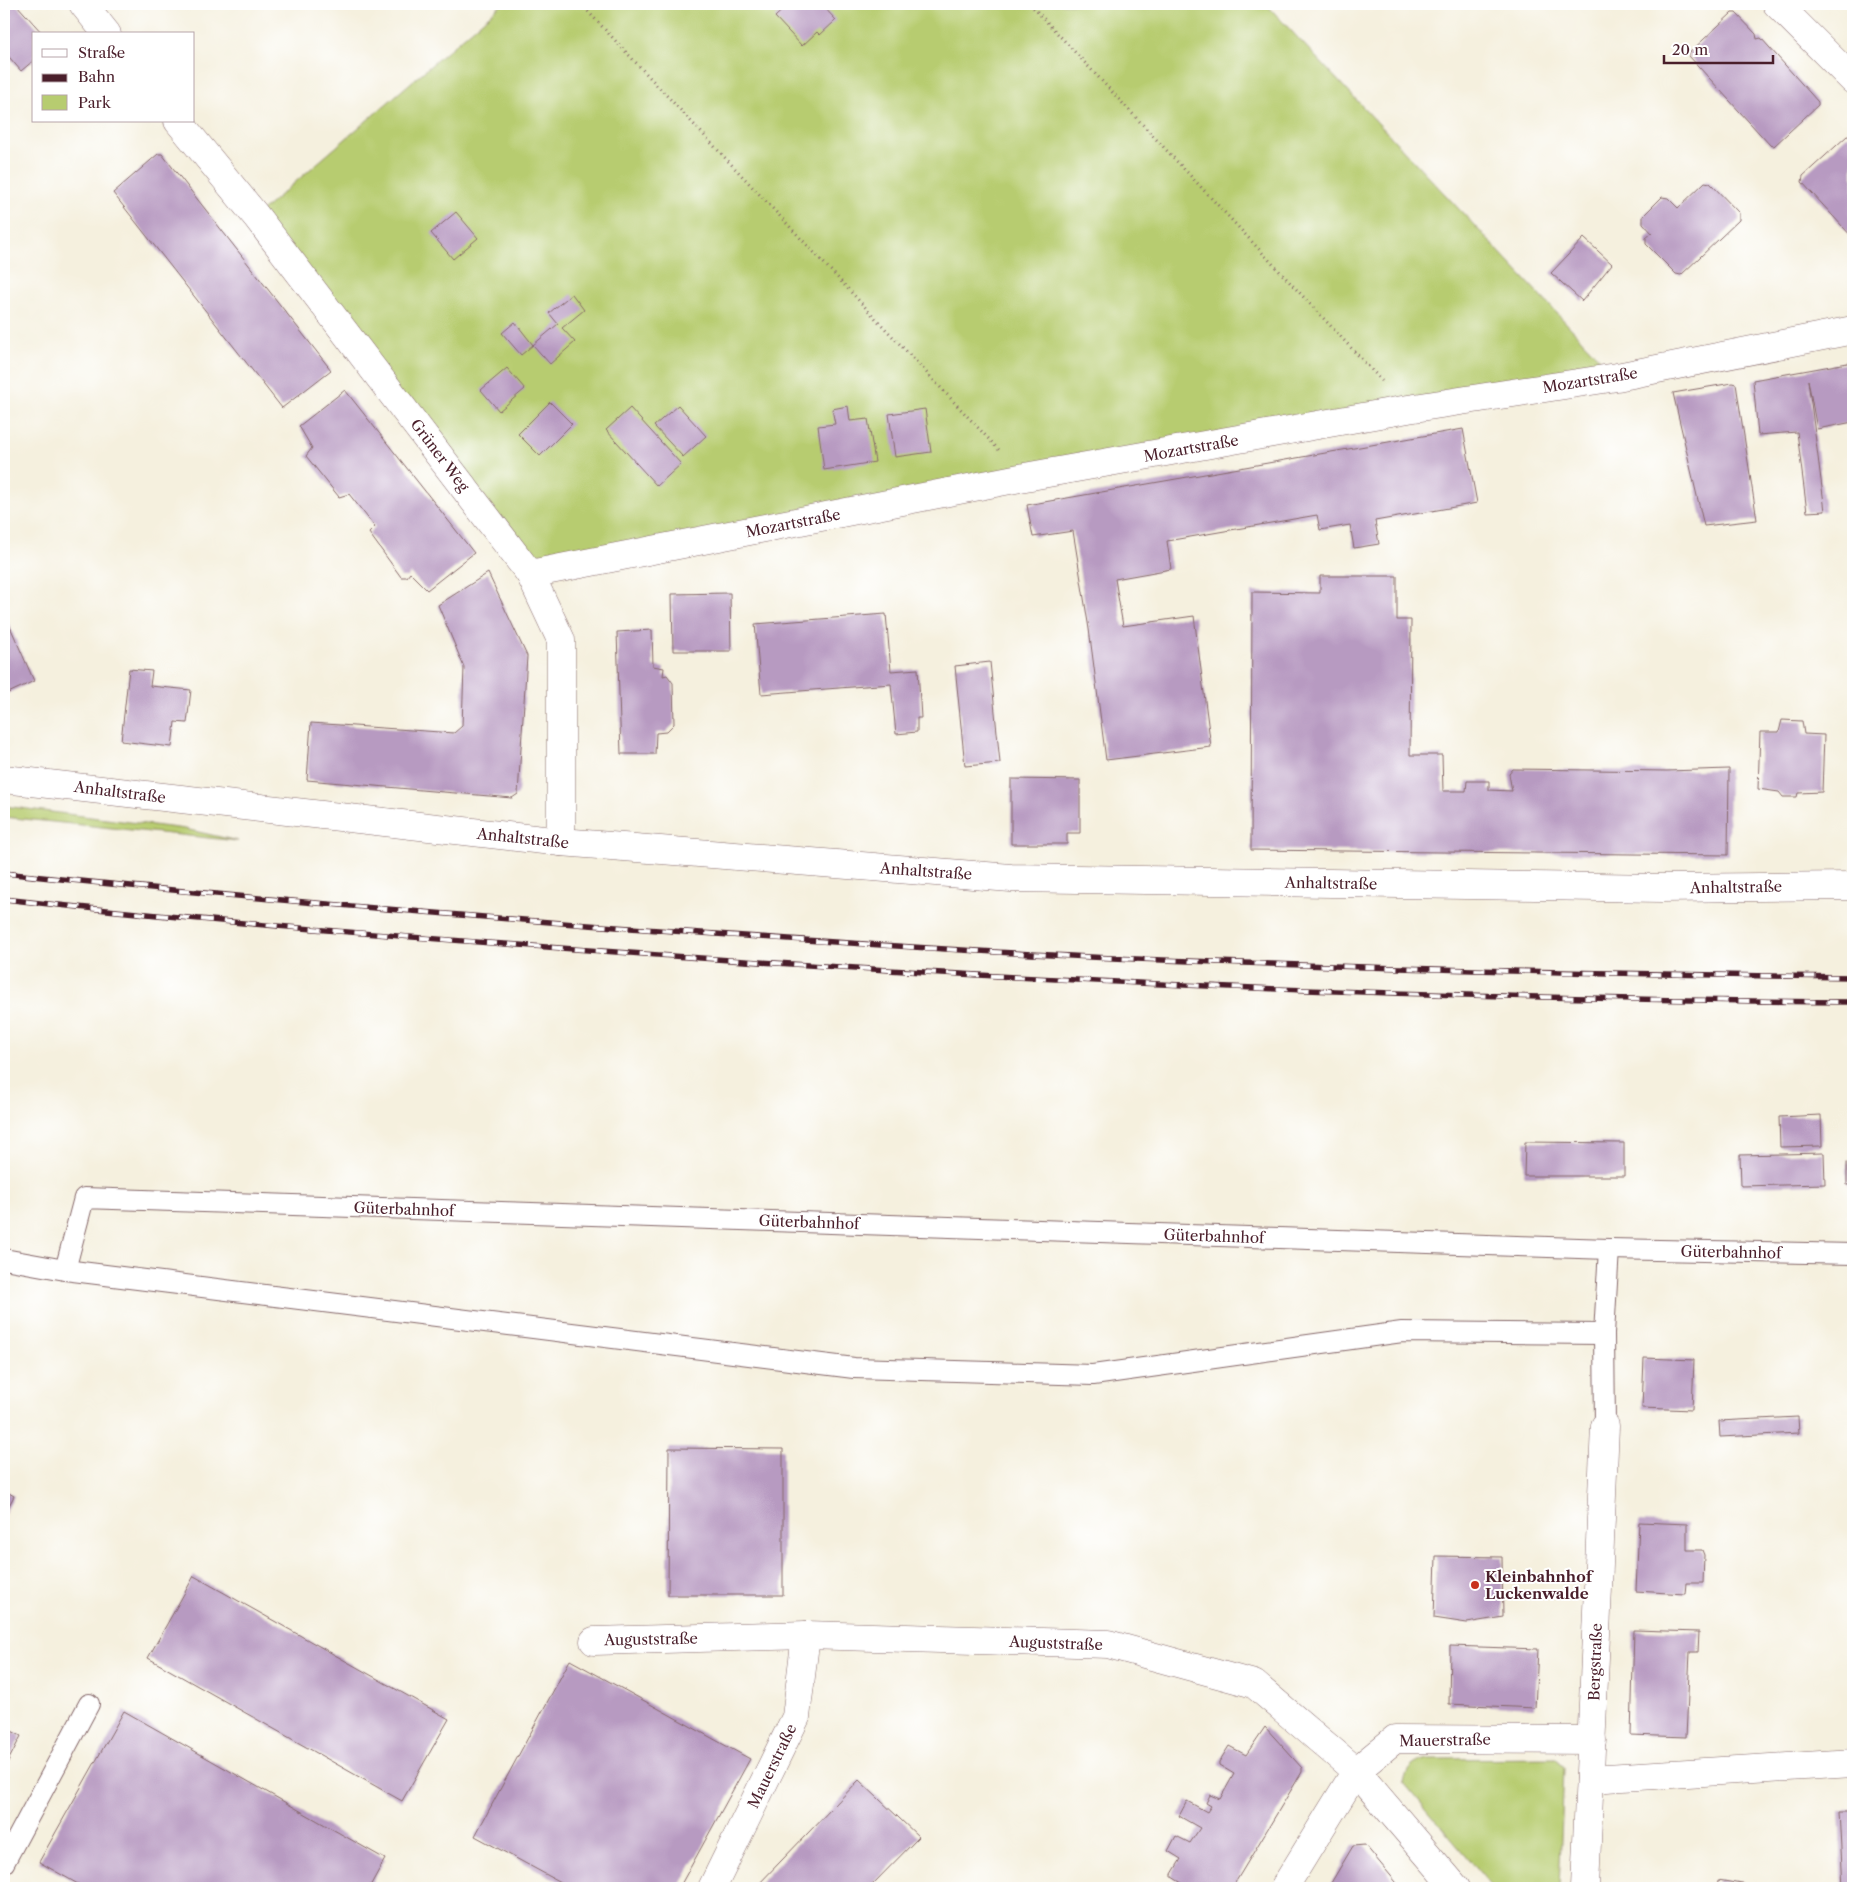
<svg xmlns="http://www.w3.org/2000/svg" width="1857" height="1892" font-family="'Libre Caslon Text',serif">
  <rect width="100%" height="100%" fill="#fff"/>
  <filter id="ink" filterUnits="userSpaceOnUse"><feTurbulence type="fractalNoise" baseFrequency=".02" numOctaves="2"/><feDisplacementMap in="SourceGraphic" scale="10" xChannelSelector="R" yChannelSelector="G"/><feConvolveMatrix kernelMatrix="1 2 1 2 8 2 1 2 1" color-interpolation-filters="sRGB"/></filter>
  <filter id="wash" filterUnits="userSpaceOnUse"><feTurbulence type="fractalNoise" baseFrequency=".0096" numOctaves="4" result="noise"/><feDisplacementMap in="SourceGraphic" scale="20" xChannelSelector="R" yChannelSelector="G"/><feGaussianBlur stdDeviation="1.12" result="paint"/><feColorMatrix in="noise" values="0 0 0 0 0 0 0 0 0 0 0 0 0 0 0 0 0 1.4 0 .05"/><feComposite in="paint" operator="in"/></filter>
  <g filter="url(#wash)">
    <rect width="100%" height="100%" fill="#f5f0de"/>
    <g fill="#b7cc70" stroke="#80764e">
      <path d="M502,4H1266L1617,377L530,574L256,216Z"/>
      <path d="M4,806L185,829L238,841L4,817Z"/>
      <path d="M1556,1758L1564,1768L1559,1888H1493L1404,1783C1406,1768 1414,1762 1429,1759Z"/>
    </g>
    <g id="blocks">
      <g fill="#b79ac1">
        <path d="M11,4H16L43,34H34V60L21,71L4,51V10Z"/>
        <path d="M789,4H821L836,20L820,35L817,32L802,46L775,17Z"/>
        <path d="M1732,13H1736L1756,34L1757,39L1761,38L1818,102V105L1774,146L1770,145L1689,56V53Z"/>
        <path d="M1847,136L1853,137V238L1802,182L1803,176Z"/>
        <path d="M158,154H162L331,370L282,408L113,193Z"/>
        <path d="M1705,182L1710,183L1739,213V220L1681,275L1676,274L1646,244V238L1652,233L1643,223V216L1662,197L1668,198L1678,208Z"/>
        <path d="M456,212L478,238L453,259L431,233Z"/>
        <path d="M1584,238L1612,264L1582,301L1551,273Z"/>
        <path d="M572,294L584,310L562,328L575,342L550,364L533,345L558,324L549,313Z"/>
        <path d="M515,322L533,345L521,355L502,333Z"/>
        <path d="M1853,362V422L1817,429L1808,380L1825,511L1807,512L1797,432L1758,435L1753,380Z"/>
        <path d="M507,368L525,389L499,411L481,390Z"/>
        <path d="M1732,383L1736,384L1757,520L1704,526L1673,393Z"/>
        <path d="M345,390L474,553L427,590L410,573L407,577H401L369,533L375,527L349,494L339,497L306,456L312,448L299,426Z"/>
        <path d="M550,402L572,424L540,456L518,434Z"/>
        <path d="M678,405L706,436L683,457L654,426Z"/>
        <path d="M848,406L850,421L868,419L875,462L824,470L818,426L835,424L832,409Z"/>
        <path d="M630,408L681,464L657,486L606,430Z"/>
        <path d="M925,409L931,452L895,457L889,414Z"/>
        <path d="M1463,429L1477,503L1375,521L1379,544L1354,548L1350,525L1320,530L1317,515L1167,541L1171,569L1115,579L1123,626L1194,616L1211,747L1106,760L1089,629L1073,531L1033,537L1027,505Z"/>
        <path d="M488,573L527,656L518,794L512,798L307,780L311,723L454,733L462,726L464,667L438,605Z"/>
        <path d="M1320,576H1397V620H1411L1410,755H1442L1443,791H1466L1467,781H1489V790L1512,791L1509,774L1513,769L1667,771L1729,769L1728,855L1251,850L1252,592L1320,593Z"/>
        <path d="M730,593L731,651H673L672,594Z"/>
        <path d="M4,613L34,681L4,695Z"/>
        <path d="M886,614L891,671L918,669L921,718H917V732L896,734L891,684L761,694L755,624Z"/>
        <path d="M652,630L653,666L664,668L663,676L667,675L673,683L674,724L666,732L656,733L655,754H621L617,632Z"/>
        <path d="M990,662L1000,763L965,766L955,666Z"/>
        <path d="M129,669L152,671L150,686L191,690L187,723L175,722L172,747L121,741Z"/>
        <path d="M1782,720L1802,721L1804,734L1824,735L1822,792L1798,793L1797,797H1783L1779,792L1758,789L1760,732H1779Z"/>
        <path d="M1011,779L1080,780V833H1067V844H1011Z"/>
        <path d="M1821,1115L1822,1146L1780,1147L1779,1117Z"/>
        <path d="M1525,1142L1624,1143V1176H1524Z"/>
        <path d="M1824,1153L1825,1184L1741,1186L1740,1155Z"/>
        <rect x="1847" y="1163" width="6" height="22"/>
        <path d="M1644,1358L1694,1360L1692,1410L1642,1408Z"/>
        <path d="M1798,1417L1799,1433L1720,1437L1719,1421Z"/>
        <path d="M669,1448L783,1449V1595H668Z"/>
        <path d="M4,1490L14,1496L4,1515Z"/>
        <path d="M1639,1522L1687,1524V1550H1702L1704,1555L1703,1583H1686L1685,1594L1636,1591Z"/>
        <path d="M1436,1556L1502,1557L1503,1617L1467,1623L1434,1618Z"/>
        <path d="M194,1576L449,1719L402,1801L148,1658Z"/>
        <path d="M1634,1630L1699,1632L1698,1652H1690L1686,1737L1631,1735Z"/>
        <path d="M1450,1646L1538,1649L1535,1708L1449,1704Z"/>
        <path d="M570,1660L750,1759L679,1888H571L475,1836Z"/>
        <path d="M124,1711L385,1859L369,1888H85L39,1862Z"/>
        <path d="M4,1727L21,1736L4,1769Z"/>
        <path d="M1265,1727L1302,1768V1772L1232,1888H1190L1172,1877V1874L1181,1859L1168,1851L1176,1836L1190,1843L1200,1828L1179,1816L1187,1801L1207,1812L1211,1806L1206,1803L1210,1795L1220,1799L1234,1774L1219,1765V1762L1229,1746L1246,1755Z"/>
        <path d="M859,1780L919,1837L869,1888H755Z"/>
        <path d="M1839,1811H1853V1888H1843Z"/>
        <path d="M1365,1845L1401,1888H1328L1353,1846Z"/>
        <path d="M1718,1880L1759,1887V1888H1717Z"/>
      </g>
    </g>
  </g>
  <g filter="url(#ink)">
    <use href="#blocks" fill-opacity="0" stroke="#86686a" stroke-width="1"/>
    <g fill="none" stroke-linecap="round" stroke-linejoin="round">
      <g stroke="#86686a" stroke-width="22">
        <g id="service">
          <path d="M4,1259L65,1270L84,1198L1609,1249"/>
          <path d="M65,1270L854,1368L1093,1375L1402,1332L1604,1334"/>
          <path d="M1605,1426L1604,1334L1609,1249L1853,1254"/>
          <path d="M4,1863L89,1704"/>
        </g>
      </g>
      <g stroke="#86686a" stroke-width="29">
        <g id="minor">
          <path d="M83,4L107,34"/>
          <path d="M1777,4L1853,80"/>
          <path d="M178,121L256,216L530,574L561,640V842"/>
          <path d="M530,574L1025,477L1408,409L1617,377L1853,330"/>
          <path d="M4,779L561,842L1011,878L1661,888L1853,886"/>
          <path d="M594,1641L806,1635L1108,1644L1254,1684L1356,1771L1456,1888"/>
          <path d="M1590,1779L1853,1763"/>
          <path d="M712,1888L796,1717L806,1635"/>
          <path d="M1284,1888L1356,1771L1395,1739L1592,1740"/>
          <path d="M1585,1888L1605,1426"/>
        </g>
      </g>
      <g stroke="#86686a" stroke-width="3" stroke-dasharray="1 4" stroke-linecap="butt">
        <path d="M581,4L999,450"/>
        <path d="M1030,4L1382,381"/>
      </g>
      <use href="#service" stroke="#fff" stroke-width="20"/>
      <use href="#minor" stroke="#fff" stroke-width="28"/>
      <g stroke="#4a1f2b" stroke-width="5.5">
        <g id="rail">
          <path d="M4,873C198,894 393,910 588,925C755,937 923,949 1090,957C1344,968 1599,974 1853,977"/>
          <path d="M4,899C216,923 430,939 644,954C1046,983 1450,999 1853,1002"/>
        </g>
      </g>
      <use href="#rail" stroke="#fff" stroke-width="4" stroke-dasharray="11" stroke-linecap="butt"/>
    </g>
  </g>
  <circle fill="#c8321e" stroke="#fff" stroke-width="2" cx="1475" cy="1585" r="5"/>
  <g text-anchor="middle" dominant-baseline="central" stroke-width="4" stroke-linejoin="round" paint-order="stroke">
    <g font-size="15" fill="#4a1f2b" stroke="#fff">
      <text transform="translate(1590 380) rotate(-9)">Mozartstraße</text>
      <text transform="translate(1191 448) rotate(-10)">Mozartstraße</text>
      <text transform="translate(440 455) rotate(53)">Grüner Weg</text>
      <text transform="translate(793 523) rotate(-11)">Mozartstraße</text>
      <text transform="translate(120 792) rotate(7)">Anhaltstraße</text>
      <text transform="translate(523 838) rotate(6)">Anhaltstraße</text>
      <text transform="translate(926 871) rotate(4)">Anhaltstraße</text>
      <text transform="translate(1331 883) rotate(1)">Anhaltstraße</text>
      <text transform="translate(1736 887) rotate(-1)">Anhaltstraße</text>
      <text transform="translate(404 1209) rotate(2)">Güterbahnhof</text>
      <text transform="translate(809 1222) rotate(2)">Güterbahnhof</text>
      <text transform="translate(1214 1236) rotate(2)">Güterbahnhof</text>
      <text transform="translate(1731 1252) rotate(1)">Güterbahnhof</text>
      <text transform="translate(651 1639) rotate(-1)">Auguststraße</text>
      <text transform="translate(1056 1643) rotate(2)">Auguststraße</text>
      <text transform="translate(1595 1662) rotate(-88)">Bergstraße</text>
      <text transform="translate(1445 1740) rotate(-1)">Mauerstraße</text>
      <text transform="translate(772 1766) rotate(-64)">Mauerstraße</text>
    </g>
    <g font-size="15" font-weight="bold" fill="#4a1f2b" stroke="#fff" text-anchor="start">
      <text x="1485" y="1576">Kleinbahnhof<tspan x="1485" dy="17">Luckenwalde</tspan></text>
    </g>
  </g>
  <rect width="1857" height="1892" fill="none" stroke="#fff" stroke-width="20"/>
  <rect x="32" y="32" width="162" height="90" fill="#ffffff" stroke="#b7a5aa"/>
  <rect x="42" y="49" width="25" height="8" fill="#ffffff" stroke="#b7a5aa"/>
  <text x="78" y="58" font-size="15" fill="#4a1f2b">Straße</text>
  <rect x="42" y="74" width="25" height="8" fill="#4a1f2b" stroke="#b7a5aa"/>
  <text x="78" y="82" font-size="15" fill="#4a1f2b">Bahn</text>
  <rect x="42" y="95" width="25" height="15" fill="#b7cc70" stroke="#b7a5aa"/>
  <text x="78" y="108" font-size="15" fill="#4a1f2b">Park</text>
  <path d="M1664 55v8h109v-8" fill="none" stroke="#4a1f2b" stroke-width="2.5"/>
  <text x="1672" y="55" font-size="15" fill="#4a1f2b" stroke="#ffffff" stroke-width="4" paint-order="stroke">20 m</text>
</svg>
